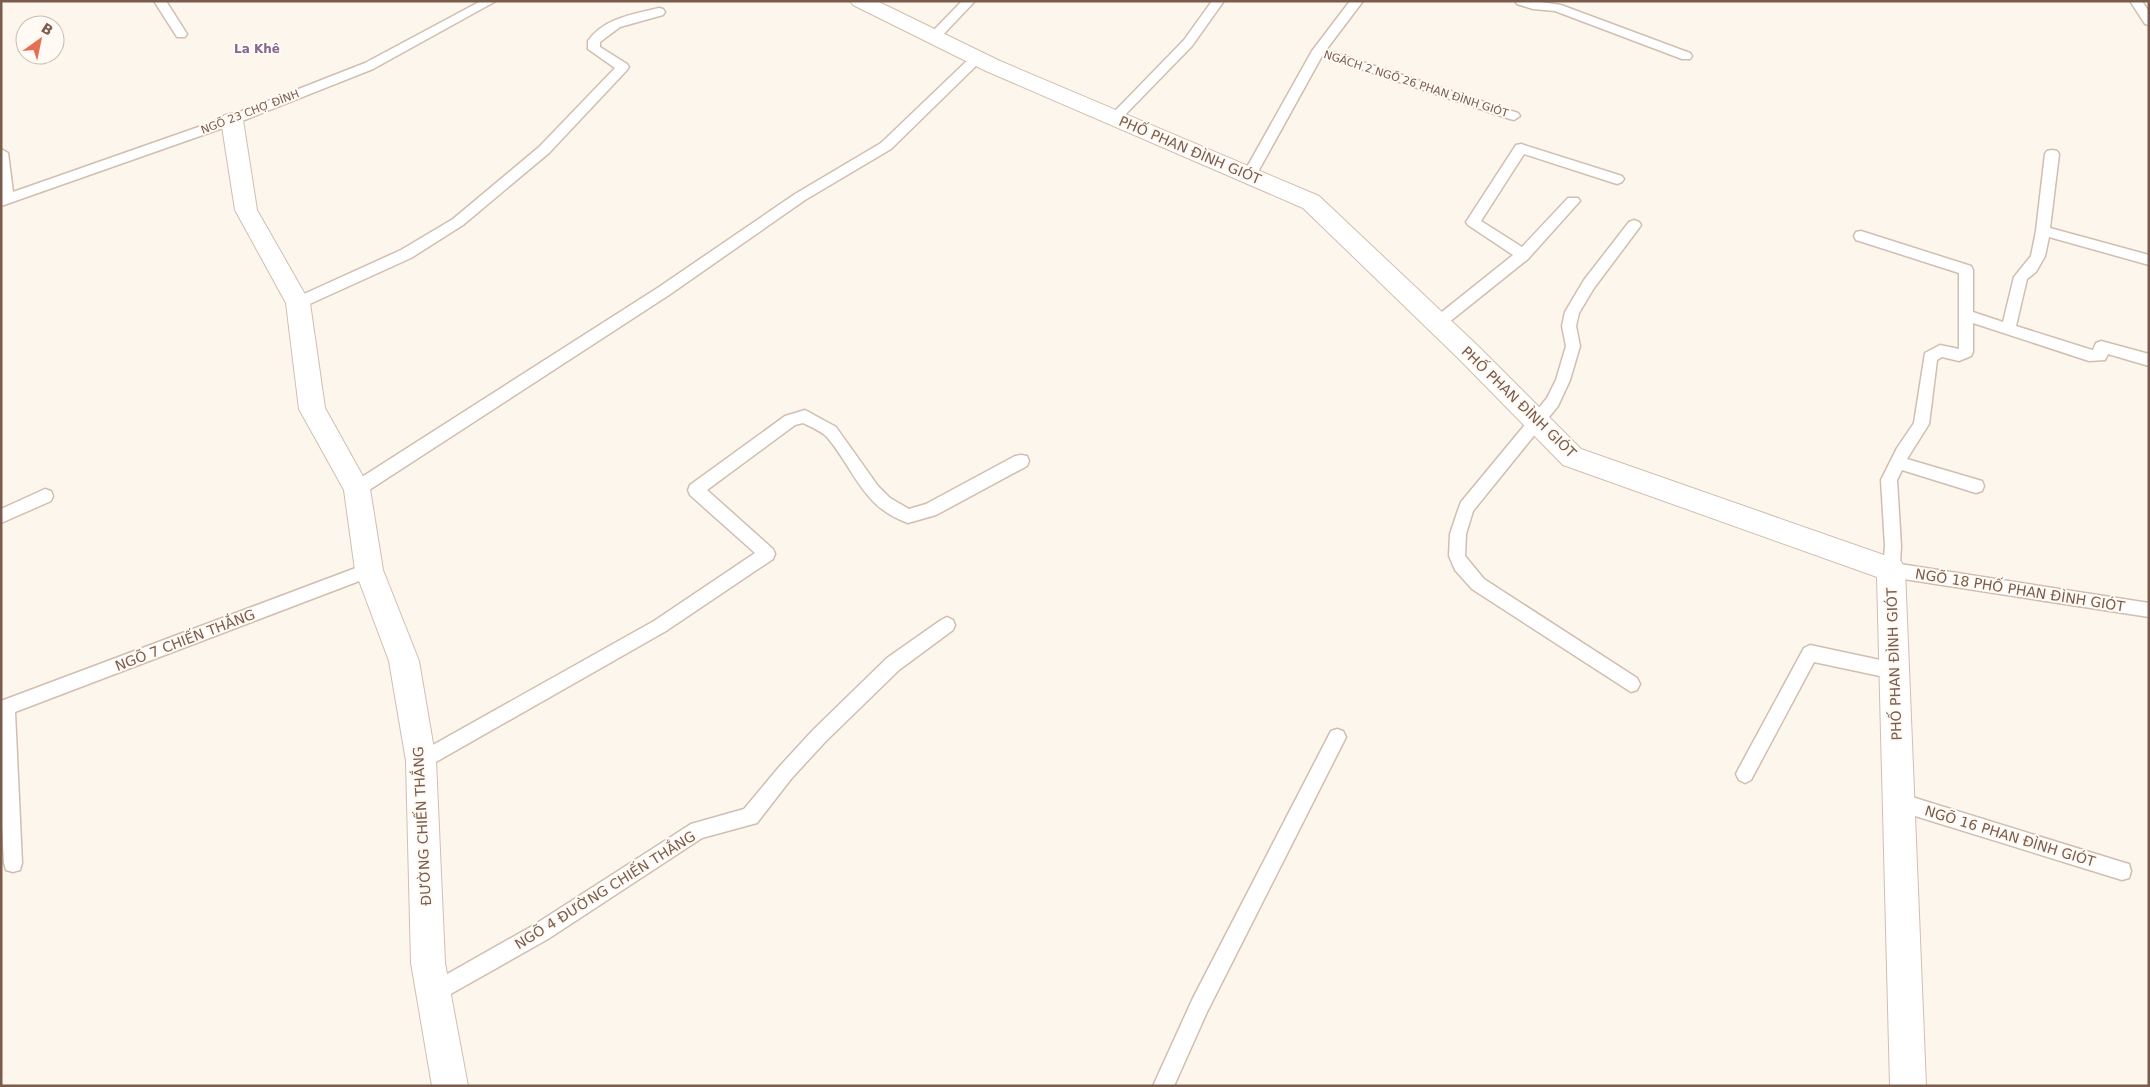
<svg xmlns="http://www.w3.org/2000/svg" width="2150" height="1087" font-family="'DejaVu Sans',sans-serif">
  <rect width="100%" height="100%" fill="#fdf6ec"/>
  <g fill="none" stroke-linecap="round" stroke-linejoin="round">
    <g stroke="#d1beb0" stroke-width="3">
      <g id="lane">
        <path d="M154,1H166L187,34L185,37H177Z"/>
        <path d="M481,1H496L373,69L237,123L1,206V149L8,153L13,192L227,117L365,63Z"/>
        <path d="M962,1H975L938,40H930L928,37L930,34Z"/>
        <path d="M1212,1H1224L1192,46L1119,121H1111L1109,118L1111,115L1184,40Z"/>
        <path d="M1350,1H1363L1326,50L1518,113L1520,116L1514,120L1510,119L1322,56L1254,179H1244L1242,176L1312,51Z"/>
        <path d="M1515,1H1534L1561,5L1690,53L1692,56L1690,59H1682L1555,11L1533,9L1517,4Z"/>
        <path d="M2130,1H2142L2149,12V25L2145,24Z"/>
        <path d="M659,8L663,9L665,12L663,15L620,27L600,42V47L627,64L629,67L627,70L549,153L463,225L411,258L303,307L298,308L293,307L291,303L293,299L401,250L453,219L539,147L615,68L588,49V41C604,18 634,14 659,8Z"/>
        <path d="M977,54L983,58L981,61L891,149L805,200L669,295L363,494L357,496L351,494L349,489L351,484L659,287L795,194L881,143L973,55Z"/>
        <path d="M1521,144L1622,176L1624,179L1622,182L1617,184L1524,154L1481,221L1522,247L1568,198H1578L1580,201L1528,259L1443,327L1438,328L1433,327L1431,323L1433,319L1513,255L1468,225L1466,222L1516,145Z"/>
        <path d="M2052,150L2057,151L2059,154L2050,228L2149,255V265L2049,237L2045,256L2036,272L2027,279L2016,326L2089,349L2093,350L2096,343L2101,341L2149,354V366L2108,354L2105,360L2089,361L1973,323V352L1971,356L1959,361L1942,357L1937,360L1929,424L1907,459L1982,481L1984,486L1982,491L1976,493L1902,470L1897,480L1901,546L1900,564L2149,603V617L1891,577L1885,575L1883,570L1885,546L1881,480L1897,448L1914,423L1925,353L1940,345L1959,349V273L1856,240L1854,236L1856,232L1861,231L1971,266L1973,270V312L2003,322L2014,277L2031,256L2036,231L2045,154L2047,151Z"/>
        <path d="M1634,220L1639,222L1641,225L1639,228L1594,288L1579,313L1576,326L1580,346L1570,380L1558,406L1473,511L1466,534L1465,556L1484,579L1637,678L1640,684L1637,690L1631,692L1472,589L1455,570L1449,556L1450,534L1457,513L1461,502L1547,398L1556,380L1566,346L1562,326L1565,312L1584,280L1629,222Z"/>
        <path d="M805,410L836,427L878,486L890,498L909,509L926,504L1015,456L1021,455L1027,456L1029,461L1027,466L936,515L908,523C862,507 855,470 827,437C821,431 811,427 803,423L795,425L707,490L773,549L775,554L773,559L666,631L427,767L421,770L415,767L412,761L415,755L654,621L755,553L690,495L688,490L690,485L785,416Z"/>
        <path d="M45,489L51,491L53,496L51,501L1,523V509Z"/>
        <path d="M369,563L375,565L377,570L375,575L15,712L22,863L20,870L13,872L6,870L4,863L1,807V701Z"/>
        <path d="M947,617L953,620L955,625L953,630L899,670L825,742L791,779L757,823L702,838L548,939L440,1000L433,1003L426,1000L423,993L426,986L534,925L691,824L744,809L779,767L813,730L887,658L941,620Z"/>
        <path d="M1810,645L1894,663L1900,665L1903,671L1900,677L1894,679L1814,662L1751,780L1745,783L1739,780L1736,774L1739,768L1804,648Z"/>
        <path d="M1337,729L1343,731L1346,737L1343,743L1207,1012L1174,1086H1153L1193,998L1331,731Z"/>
        <path d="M1899,793L2122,862L2129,864L2131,871L2129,878L2122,880L1899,811L1892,808L1890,802L1892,796Z"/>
      </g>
    </g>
    <g stroke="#d1beb0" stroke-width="2">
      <g id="street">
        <path d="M850,1H877L1000,61L1319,196L1477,345L1581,449L1901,561L1905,570L1926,1086H1890L1877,577L1563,465L1459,359L1303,208L986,71L853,5Z"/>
        <path d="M232,113L240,115L243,120L257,210L310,303L325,408L370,489L383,570L419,661L436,761L445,963L468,1086H432L411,963L406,761L389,661L355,570L344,490L299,409L286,303L235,210L221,120L224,115Z"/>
      </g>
    </g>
    <use href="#lane" fill="#fff" fill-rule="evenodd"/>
    <use href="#street" fill="#fff" fill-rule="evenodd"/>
  </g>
  <g text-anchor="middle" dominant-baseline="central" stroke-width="4" stroke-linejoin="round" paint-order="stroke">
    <g font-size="11" fill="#7a5c4d" stroke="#fffaf3">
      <text transform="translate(1416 84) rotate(18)">NGÁCH 2 NGÕ 26 PHAN ĐÌNH GIÓT</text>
      <text transform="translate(250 112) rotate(-21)">NGÕ 23 CHỢ ĐÌNH</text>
    </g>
    <g font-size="12" font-weight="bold" fill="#846695" stroke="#fffaf3">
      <text x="257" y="49">La Khê</text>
    </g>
    <g font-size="14" fill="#7a5c4d" stroke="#fffaf3">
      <text transform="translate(1190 150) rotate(23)">PHỐ PHAN ĐÌNH GIÓT</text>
      <text transform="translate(1519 402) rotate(44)">PHỐ PHAN ĐÌNH GIÓT</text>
      <text transform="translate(2020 590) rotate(9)">NGÕ 18 PHỐ PHAN ĐÌNH GIÓT</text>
      <text transform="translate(185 640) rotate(-21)">NGÕ 7 CHIẾN THẮNG</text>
      <text transform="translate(1894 664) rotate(-92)">PHỐ PHAN ĐÌNH GIÓT</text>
      <text transform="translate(422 826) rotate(-93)">ĐƯỜNG CHIẾN THẮNG</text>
      <text transform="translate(2010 836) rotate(17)">NGÕ 16 PHAN ĐÌNH GIÓT</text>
      <text transform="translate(605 890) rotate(-32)">NGÕ 4 ĐƯỜNG CHIẾN THẮNG</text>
    </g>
  </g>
  <rect width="2150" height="1087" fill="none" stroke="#7a5c4d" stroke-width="5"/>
  <g transform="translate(40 40) rotate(33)"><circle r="24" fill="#fffaf3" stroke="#cabbb1"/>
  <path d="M0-4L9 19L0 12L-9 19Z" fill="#e76f51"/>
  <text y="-8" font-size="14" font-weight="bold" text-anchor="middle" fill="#7a5c4d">B</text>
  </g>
</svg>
